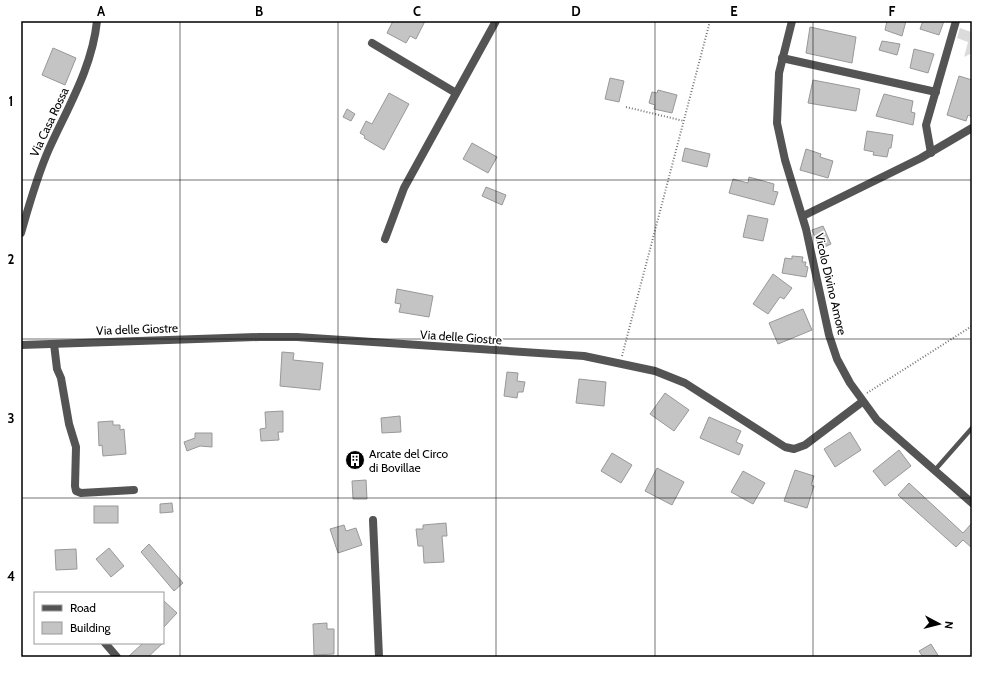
<svg xmlns="http://www.w3.org/2000/svg" width="993" height="678" font-family="Cabin,sans-serif">
  <rect width="100%" height="100%" fill="#fff"/>
  <path fill="#dbdbdb" d="M960,28L971,32L972,29V53L964,57L968,42L957,38Z"/>
  <g fill="#c4c4c4" stroke="#989898">
    <path d="M393,21H425L416,39L410,36L406,43L387,33Z"/>
    <path d="M887,21H906L902,36L885,30Z"/>
    <path d="M923,21H944L939,35L920,29Z"/>
    <path d="M810,27L856,37L852,63L806,53Z"/>
    <path d="M882,41L900,44L897,55L879,50Z"/>
    <path d="M53,48L76,58L65,85L42,75Z"/>
    <path d="M914,49L934,54L928,73L910,68Z"/>
    <path d="M959,76L972,80V117L968,115L966,121L947,115Z"/>
    <path d="M610,78L624,81L619,102L605,99Z"/>
    <path d="M813,80L860,89L856,111L808,103Z"/>
    <path d="M658,90L677,95L672,113L654,109L655,105L649,103L652,92L657,93Z"/>
    <path d="M389,93L409,104L384,150L364,138L365,136L360,133L366,121L372,124Z"/>
    <path d="M884,94L913,101L911,112L915,113L913,125L876,116Z"/>
    <path d="M347,109L355,114L351,121L343,117Z"/>
    <path d="M867,131L893,135L891,148H889L887,157L873,155L874,152L864,150Z"/>
    <path d="M472,143L497,157L488,173L463,159Z"/>
    <path d="M685,148L710,154L707,167L682,161Z"/>
    <path d="M806,149L821,154L820,157L833,161L828,178L800,170Z"/>
    <path d="M749,177L774,184L773,191L778,192L774,205L729,193L733,179L748,183Z"/>
    <path d="M486,187L506,195L502,205L482,196Z"/>
    <path d="M748,215L768,219L763,241L743,237Z"/>
    <path d="M823,226L831,244L820,249L812,230Z"/>
    <path d="M792,256L803,257L802,262H806L805,266L808,267L806,277L782,273L785,258L792,259Z"/>
    <path d="M773,274L792,288L784,299L780,297L768,314L753,304Z"/>
    <path d="M397,289L433,296L429,317L399,312L401,304L395,303Z"/>
    <path d="M803,309L812,330L778,344L769,323Z"/>
    <path d="M282,352L294,353L293,360L323,363L320,390L280,386Z"/>
    <path d="M507,372L518,373L517,381L525,382L523,392H518L517,398L504,396Z"/>
    <path d="M579,379L606,382L604,406L576,403Z"/>
    <path d="M665,393L689,410L674,431L650,414Z"/>
    <path d="M283,411V432H278L279,440L261,441L260,429L266,428L265,412Z"/>
    <path d="M400,416L401,432L382,433L381,418Z"/>
    <path d="M709,417L741,431L736,442L743,445L739,455L700,438Z"/>
    <path d="M113,421V425H120V430L124,429L126,454L103,456L102,445L99,446L98,422Z"/>
    <path d="M850,432L861,450L835,467L824,449Z"/>
    <path d="M195,433H212V447L200,446L187,451L184,442L195,438Z"/>
    <path d="M899,450L911,466L885,486L873,471Z"/>
    <path d="M612,453L632,465L621,483L601,471Z"/>
    <path d="M657,468L684,482L672,505L645,491Z"/>
    <path d="M795,470L814,476L811,485L814,486L807,508L784,501Z"/>
    <path d="M743,471L765,483L753,504L731,492Z"/>
    <path d="M366,480L367,499H353L352,481Z"/>
    <path d="M909,483L963,533L972,523V548L963,540L956,547L898,495Z"/>
    <path d="M172,503L173,512L160,513V504Z"/>
    <rect x="94" y="506" width="24" height="17"/>
    <path d="M446,523L447,536H442L444,562L424,563L423,546H418L416,529H423V525Z"/>
    <path d="M344,525L346,531L356,528L362,545L338,553L330,529Z"/>
    <path d="M149,544L183,583L174,591L141,552Z"/>
    <path d="M109,548L124,566L111,577L96,559Z"/>
    <path d="M76,549L77,569L56,570L55,550Z"/>
    <path d="M163,600L177,613L163,628Z"/>
    <path d="M327,623V629H334V654L314,655L313,624Z"/>
    <path d="M143,643H163L148,657H128Z"/>
    <path d="M931,644L939,657H923L919,651Z"/>
  </g>
  <g fill="none" stroke-linecap="round" stroke-linejoin="round">
    <g stroke="#767676" stroke-width="2" stroke-dasharray="1 2" stroke-linecap="butt">
      <path d="M626,107L684,121"/>
      <path d="M622,356L710,21"/>
      <path d="M867,393L972,326"/>
    </g>
    <path stroke="#545454" stroke-width="4.5" d="M935,470L972,428"/>
    <g stroke="#545454" stroke-width="8">
      <path d="M792,21L779,73L777,123L785,160L806,229L829,335L837,359L850,383L877,420L972,503"/>
      <path d="M372,43L456,93"/>
      <path d="M782,58L936,92"/>
      <path d="M931,153L926,125L956,21"/>
      <path d="M803,216L921,158L972,128"/>
      <path d="M21,233C29,205 37,176 49,149C68,107 92,68 97,21"/>
      <path d="M385,239L404,188L496,21"/>
      <path d="M54,344L57,369L61,378L69,424L76,447L75,486L76,491L81,493L134,490"/>
      <path d="M21,345L259,337H297L584,356L655,371L685,383L785,447L794,449L805,445L862,402"/>
      <path d="M373,520L379,657"/>
      <path d="M105,643L117,657"/>
    </g>
  </g>
  <path fill="none" stroke="#000" stroke-width="1" stroke-opacity="0.55" d="M180,21V657M338,21V657M496,21V657M655,21V657M813,21V657M21,180H972M21,339H972M21,498H972"/>
  <defs>
    <g id="building-disc" transform="scale(1)"><circle r="9.5" fill="#000" stroke="#fff"/><path d="M-4-6H4V6H1V3H-1V6H-4ZM-2.5-4.3h1.7v1.8h-1.7ZM.8-4.3h1.7v1.8H.8ZM-2.5-1h1.7V.8h-1.7ZM.8-1h1.7V.8H.8Z" fill="#fff"/></g>
  </defs>
  <g fill-rule="evenodd">
    <use href="#building-disc" x="355" y="460"/>
  </g>
  <g text-anchor="middle" dominant-baseline="central" stroke-width="3.5" stroke-linejoin="round" paint-order="stroke">
    <g font-size="12" fill="#000" stroke="#fff">
      <text transform="translate(49 122) rotate(-65)">Via Casa Rossa</text>
      <text transform="translate(831 284) rotate(77)">Vicolo Divino Amore</text>
      <text transform="translate(137 329) rotate(-2)">Via delle Giostre</text>
      <text transform="translate(461 337) rotate(4)">Via delle Giostre</text>
    </g>
    <g font-size="12" fill="#000" stroke="#fff" text-anchor="start">
      <text x="369" y="453">Arcate del Circo<tspan x="369" dy="14">di Bovillae</tspan></text>
    </g>
  </g>
  <rect width="993" height="678" fill="none" stroke="#ffffff" stroke-width="44"/>
  <rect x="34" y="592" width="130" height="52" fill="#ffffff" stroke="#999999"/>
  <rect x="42" y="605" width="20" height="6" fill="#545454" stroke="#999999"/>
  <text x="70" y="612" font-size="12" fill="#000000">Road</text>
  <rect x="42" y="622" width="20" height="12" fill="#c4c4c4" stroke="#999999"/>
  <text x="70" y="632" font-size="12" fill="#000000">Building</text>
  <g transform="translate(939 624) rotate(97)" stroke="#ffffff" stroke-width="3" paint-order="stroke">
  <path d="M0-3L7 15L0 10L-7 15Z" fill="#000000"/>
  <text y="-6" font-size="11" font-weight="bold" text-anchor="middle" fill="#000000">N</text>
  </g>
  <rect x="22" y="22" width="949" height="634" fill="none" stroke="#000" stroke-width="1.5"/>
  <g font-size="13" text-anchor="middle" font-weight="bold" fill="#000">
    <text x="101" y="16">A</text>
    <text x="259" y="16">B</text>
    <text x="417" y="16">C</text>
    <text x="576" y="16">D</text>
    <text x="734" y="16">E</text>
    <text x="892" y="16">F</text>
    <text x="11" y="106">1</text>
    <text x="11" y="264">2</text>
    <text x="11" y="423">3</text>
    <text x="11" y="581">4</text>
  </g>
</svg>
